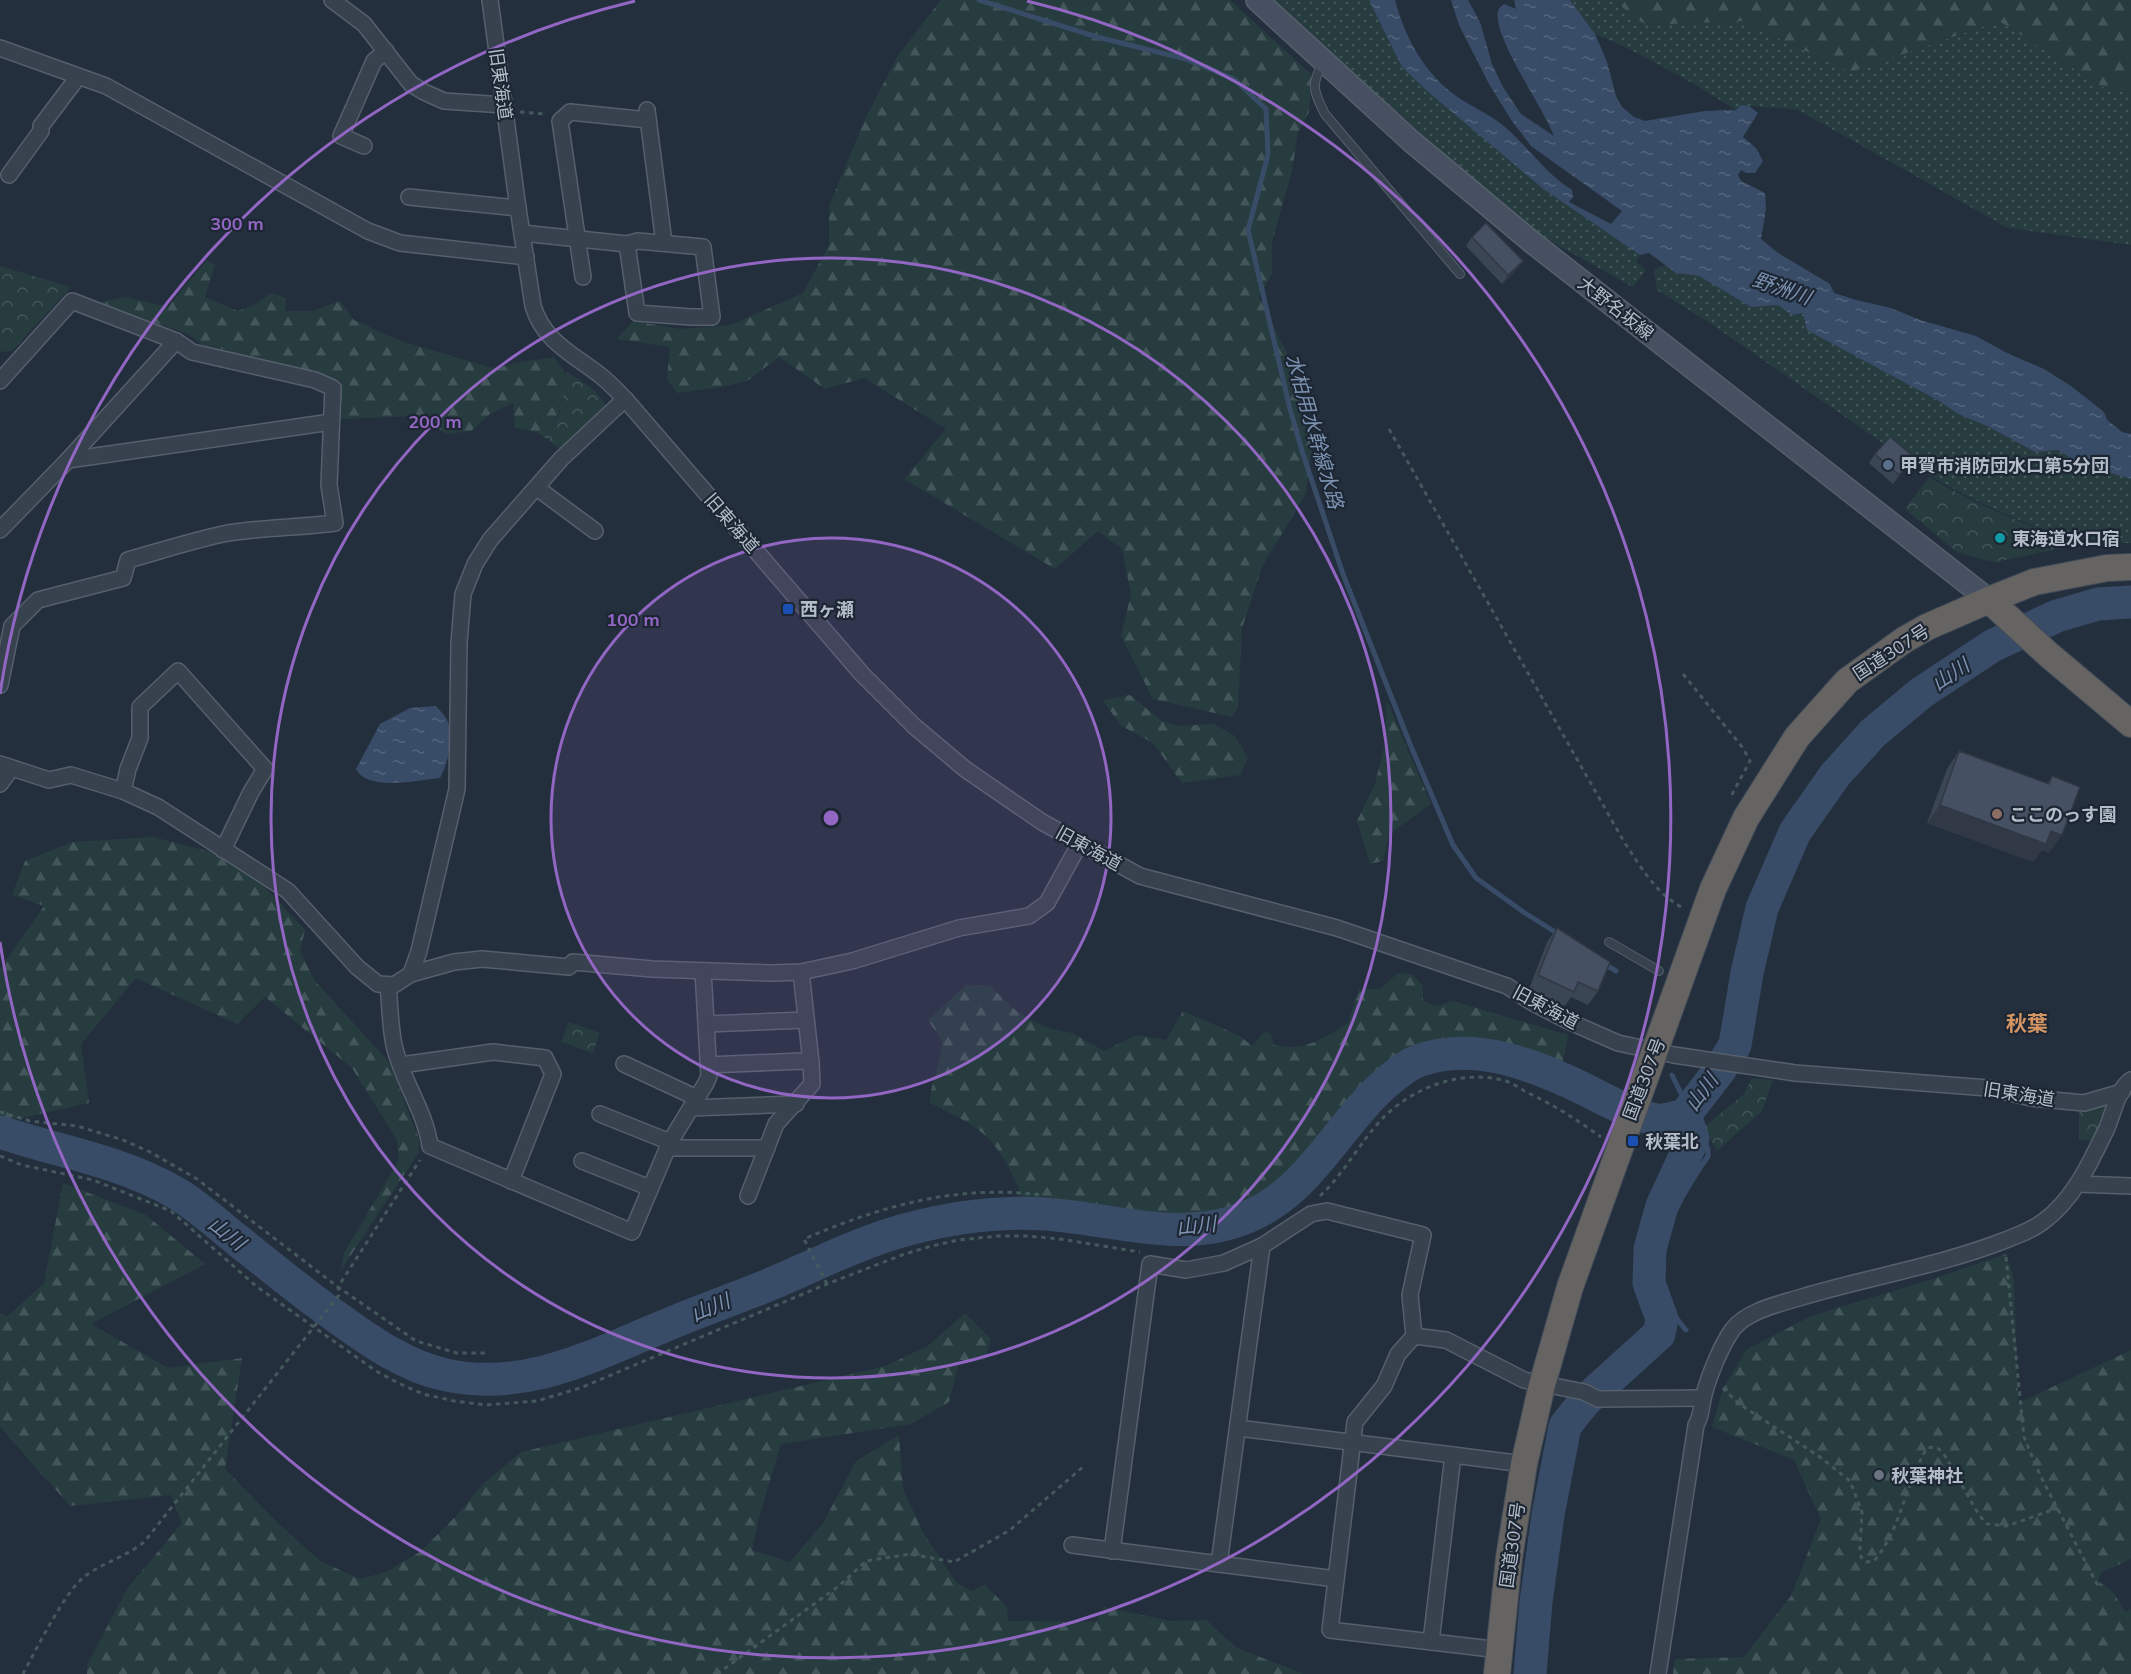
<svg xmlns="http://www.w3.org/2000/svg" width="2131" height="1674" font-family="Mulish,'Noto Sans JP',sans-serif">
  <defs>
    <pattern id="grass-dots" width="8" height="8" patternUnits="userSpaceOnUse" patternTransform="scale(1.5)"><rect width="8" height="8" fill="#263c3f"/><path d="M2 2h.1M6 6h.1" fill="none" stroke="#435659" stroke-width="1.8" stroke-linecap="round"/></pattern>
    <pattern id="forest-firs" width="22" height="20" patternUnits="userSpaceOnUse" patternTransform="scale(1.5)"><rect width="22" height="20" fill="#263c3f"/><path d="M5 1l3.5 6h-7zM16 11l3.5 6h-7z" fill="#435659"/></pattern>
    <pattern id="park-crowns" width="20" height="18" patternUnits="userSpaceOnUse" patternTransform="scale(1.5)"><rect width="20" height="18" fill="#263c3f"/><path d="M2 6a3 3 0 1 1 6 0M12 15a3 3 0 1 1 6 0" fill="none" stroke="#435659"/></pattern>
    <pattern id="water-ripples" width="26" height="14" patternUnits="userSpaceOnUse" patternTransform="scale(1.5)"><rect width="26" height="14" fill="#394c67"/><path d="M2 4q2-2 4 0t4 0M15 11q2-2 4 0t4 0" fill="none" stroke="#53647b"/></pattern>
  </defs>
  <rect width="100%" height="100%" fill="#242f3e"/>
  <g fill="url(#grass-dots)">
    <path d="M1270,0H1369L1402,67L1542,188L1640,255L1636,262L1646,270L1633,287L1531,230Z"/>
    <path d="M1570,0H1613L1646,25L1741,21L1851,72L1999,21L2111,92L2131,90V245L2008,228L1798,110L1741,105L1736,110L1689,81L1625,47L1595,34Z"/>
    <path d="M1666,265L1676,273L1699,276L1751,307L1778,305L1792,314L1803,313L1875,366L1939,401L1958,414L1987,426L2034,452L2058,450L2080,464L2131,479V543C2117,543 2102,544 2089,541C2036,532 1972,500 1926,473L1707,321L1657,290L1654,270Z"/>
  </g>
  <g fill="url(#forest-firs)">
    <path d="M941,0H1230L1312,75L1309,112L1298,133L1292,171L1272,242V274L1259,297L1294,367L1312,446L1306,493L1262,567L1242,628L1238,708L1232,717L1153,699L1121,636L1131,594L1122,549L1098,531L1055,569L904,479L946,429L864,378L825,389L779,357L747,381L721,387L677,393L667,379L670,347L617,339L633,321L680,329L731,325L803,293L829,245V206L865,119L899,54Z"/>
    <path d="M1613,0H2131V90L2111,92L1999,21L1851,72L1741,21L1646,25Z"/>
    <path d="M207,260L215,265L205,297L238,311L254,305L271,293L286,298L285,311H313L340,301L354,320L401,341L496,369L514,363L554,357L566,374L563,407L549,427L537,432L515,428L513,403L490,414L471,431L447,434L417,416L341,419V381L243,354L203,345L188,334L96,303L126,297L168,307Z"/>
    <path d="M1130,695L1162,721L1180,726L1213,724L1235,736L1248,758L1240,775L1182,783L1153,743L1120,725L1103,700Z"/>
    <path d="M1387,701L1431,804L1389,834L1383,861L1370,864L1357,821L1375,784L1385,742Z"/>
    <path d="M153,837L211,852L264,886L305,930L300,951L315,981L389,1062L419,1139V1152L341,1270L344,1253L399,1160L397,1140L352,1068L265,997L237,1024L136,978L81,1044L89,1103L0,1123V969L44,906L12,895L25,861L72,842Z"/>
    <path d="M1398,973L1412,974L1423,986V1001L1437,1006L1453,1001L1568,1035L1562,1066L1491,1043L1429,1048L1399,1062L1371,1081L1352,1099L1312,1157L1292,1178L1244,1212L1217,1222L1194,1226L1160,1224L1073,1206L1024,1201C1015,1180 1006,1158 990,1140C975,1124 950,1113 930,1103C929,1085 945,1054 941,1040C939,1034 931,1026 928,1020L966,985L990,986L1014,1009L1028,1019L1051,1029L1072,1033L1104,1051L1137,1035L1166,1040L1183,1011L1240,1036L1252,1046L1265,1031L1271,1034L1274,1045C1305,1052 1322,1039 1348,1023L1359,989H1380Z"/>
    <path d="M63,1183L146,1215L205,1264L91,1324L168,1368L242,1358L225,1469L277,1522L320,1561L360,1579L386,1572L421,1551L459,1513L482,1485L521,1452L886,1366L929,1345L965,1313L991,1339L985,1360H960L949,1402L911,1424L781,1444L759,1518L752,1550L790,1562L823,1523L856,1461L899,1435L903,1488L922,1531L956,1582L971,1591L985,1585L1007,1607L1008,1621L1096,1622L1104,1607L1171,1621L1206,1620L1237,1648L1304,1674H87V1665L127,1589L182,1523L171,1495L70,1506L0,1427V1313L7,1317L44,1283Z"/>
    <path d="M2006,1254L2014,1279L2018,1403L2131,1350V1559L2102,1572L2098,1581L2112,1591L2126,1612L2131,1609V1674H1673L1675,1659L1744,1657L1791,1596L1821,1519L1794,1460L1712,1427L1723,1389L1746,1350L1811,1316L1933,1279Z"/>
  </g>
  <g fill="url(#park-crowns)">
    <path d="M0,266L71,287L12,351L0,352Z"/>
    <path d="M567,372L594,390L606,405L560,449L537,432C570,417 560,399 567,372Z"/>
    <path d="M1929,477C1979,506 2031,529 2087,543L1996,562L1980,559L1957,552L1905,509Z"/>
    <path d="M569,1022L600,1033L593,1053L561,1042Z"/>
    <path d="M1752,1078L1773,1080L1762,1111L1717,1151L1704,1127L1744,1094Z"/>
    <path d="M2104,1107C2106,1119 2096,1131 2091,1141L2079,1139V1112Z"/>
  </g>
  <g fill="url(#water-ripples)">
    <path d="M1369,0H1395C1405,38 1425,75 1459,98C1474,108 1491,115 1505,127C1528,147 1546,174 1572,190L1573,197L1569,202L1611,224L1622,211L1531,146L1512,121L1489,84L1459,25L1451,0H1468L1480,22L1492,64L1503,87L1521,114L1554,136C1545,110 1492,36 1498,11C1499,7 1501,7 1504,4L1516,9L1514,0H1570L1595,34L1607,62L1616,96L1622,107L1634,117L1645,121L1705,111L1736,110L1741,105L1749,106L1758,113L1743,137L1756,148L1763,161L1755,173H1746L1741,170L1738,175L1741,181L1765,193L1766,209L1761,239L1778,253L1830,284L1834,293L1856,300L1891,308L1920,320L1976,336L2007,353L2044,369L2071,386L2104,412L2107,420L2122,432L2131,434V479L2080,464L2058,450L2035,452L1987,426L1958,414L1939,401L1807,330L1803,313L1792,315L1778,305L1751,307L1699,276L1676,273L1649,253L1640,255L1542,188L1426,90L1402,67Z"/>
    <path d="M436,706C440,711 446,716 448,722C454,739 448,763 440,778C418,780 367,792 356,769L380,724L410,708Z"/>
  </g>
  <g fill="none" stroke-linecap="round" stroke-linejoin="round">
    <g stroke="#394c67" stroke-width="5">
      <path d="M979,0L1097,37L1186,59L1234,79L1266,109L1268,155L1248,230L1290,409L1303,454L1343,574L1410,744L1453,845L1476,878L1525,913L1560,935"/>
      <path d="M1603,963L1616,971"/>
      <path d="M1672,1075L1708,1149V1156C1671,1210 1635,1274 1686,1330"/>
    </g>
    <g stroke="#394c67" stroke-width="33">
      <path d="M0,1132C59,1152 122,1161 176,1193C198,1206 216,1223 236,1239C265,1262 294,1286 324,1308C362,1335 400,1365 446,1375C526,1392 591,1356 662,1327C696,1312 732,1300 766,1286C812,1267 857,1243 905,1230C950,1218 997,1211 1044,1214C1112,1218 1181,1245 1247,1217C1311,1191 1337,1125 1387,1082C1397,1074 1406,1065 1418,1061C1474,1040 1538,1066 1588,1091C1605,1100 1639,1117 1657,1120C1666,1121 1677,1117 1685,1115L1719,1071L1735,1045L1747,973L1762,908L1795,832L1835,775L1873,733L1921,693L1992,646L2057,616L2098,604L2131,602"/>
      <path d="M1530,1674L1536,1602L1548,1515L1565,1426L1585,1401L1659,1334L1662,1319L1649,1283L1650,1249L1662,1206L1693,1139L1685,1115"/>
    </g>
    <g stroke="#565f6c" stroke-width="10">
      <g id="service">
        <path d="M1323,63C1310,85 1314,92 1325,114L1460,274"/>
        <path d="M1609,942L1659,971"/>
      </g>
    </g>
    <g stroke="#565f6c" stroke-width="18">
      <g id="minor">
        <path d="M332,0L364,24L411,84L424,92L444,101L504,105"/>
        <path d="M490,0L518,208L533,306C544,342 573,354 601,376C610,383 617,391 625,399L862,674L914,726L965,769L1042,822L1140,876L1337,928L1495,982L1507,986L1533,1003L1568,1021L1618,1043L1674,1055L1795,1073L1988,1088L2031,1098L2084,1103L2122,1092"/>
        <path d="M0,48L106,86L368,231L400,243L526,257"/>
        <path d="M647,110L664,243"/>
        <path d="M364,146L341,136L374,61L386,51"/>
        <path d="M9,175L41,131V126L78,77"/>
        <path d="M409,197L518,208"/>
        <path d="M522,233L627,244L638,241L703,247L712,317H691L637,313L627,244"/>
        <path d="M583,277L560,121L570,112L648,120"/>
        <path d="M0,381L72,301L176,341L192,352L315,380L333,388L329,485L335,523C297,528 260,527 223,534C191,541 160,551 128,560L123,578L38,600L12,626L0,685"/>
        <path d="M68,460L331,422"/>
        <path d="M537,488L595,531"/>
        <path d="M0,530L68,460L176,341"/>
        <path d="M0,764L49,780L71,775L123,791L158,807L288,891L357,967L378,984L394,985L411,974L454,962L482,959L569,967L573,962L652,969L771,973L801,972L852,961L959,928L1029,916L1047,903L1080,843"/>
        <path d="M0,784L11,769"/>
        <path d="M123,791L128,769L140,738V707L178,671L265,769L251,792L223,850"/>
        <path d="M411,974L419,951L457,789L459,643L463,594L475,564L490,540L561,459L625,399"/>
        <path d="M388,985C390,1004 390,1026 394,1045C402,1081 425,1110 430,1146L632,1232L670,1142L706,1083L709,1076L703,971"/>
        <path d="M706,1024L806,1020"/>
        <path d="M624,1064L697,1098"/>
        <path d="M401,1065L493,1052L545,1058L553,1074L511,1181"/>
        <path d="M708,1065L802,1061L811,1062"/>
        <path d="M691,1108L796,1104"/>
        <path d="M600,1114L670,1142"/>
        <path d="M668,1148H767"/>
        <path d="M582,1161L650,1188"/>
        <path d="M2078,1184L2131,1186"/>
        <path d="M748,1196L776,1124L812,1084L811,1062L801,972"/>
        <path d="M1262,1246L1219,1564L1336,1579"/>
        <path d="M1238,1428L1524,1464"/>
        <path d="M1072,1545L1219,1564"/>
        <path d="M1112,1551L1150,1264L1186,1270L1224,1263L1262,1246L1311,1214L1327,1211L1423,1235L1410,1295L1414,1336"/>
        <path d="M1431,1642L1453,1455"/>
        <path d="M1500,1650L1330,1630L1355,1422L1384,1386L1398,1354L1414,1336L1446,1340L1524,1380L1584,1392L1598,1399L1703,1398"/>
        <path d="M1658,1674L1696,1425C1701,1417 1701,1409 1703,1399C1707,1380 1721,1345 1733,1329C1748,1310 1780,1304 1802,1297C1869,1277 1938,1266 2003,1241C2018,1235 2031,1231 2044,1221C2074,1199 2091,1161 2107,1128C2113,1114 2118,1088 2131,1080"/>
      </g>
    </g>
    <g stroke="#565f6c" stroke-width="24">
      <path id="secondary" d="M1257,0L1411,141L1533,243L1989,600"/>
    </g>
    <g stroke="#434c59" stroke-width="28">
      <g id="trunk">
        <path d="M1989,600L2049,655L2131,724"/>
        <path d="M1497,1674L1509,1558L1524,1464L1542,1385L1570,1287L1713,889L1746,818L1797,737L1847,681L1904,640L1927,627L1989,600L2034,582L2107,568L2131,567"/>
      </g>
    </g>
    <g stroke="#44595c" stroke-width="3" stroke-dasharray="4.5 4.5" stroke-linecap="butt">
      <path d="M520,112L546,114"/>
      <path d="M1389,429L1623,840C1640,866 1654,891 1681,907"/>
      <path d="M1683,674L1743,748L1750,761L1730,798"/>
      <path d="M0,1112L30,1121L77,1126L123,1140L150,1152L197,1179L338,1287L416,1341L457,1353H485"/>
      <path d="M0,1156L22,1165L93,1180L171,1211L256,1286L376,1371L398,1383L423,1394L454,1401L486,1405L537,1401L580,1388L827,1284L902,1255L928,1247L958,1240L999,1236H1026L1060,1239L1140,1252"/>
      <path d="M1320,1196C1346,1172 1361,1139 1387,1114C1417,1086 1464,1069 1506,1081C1513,1084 1520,1088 1526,1092C1553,1104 1577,1120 1601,1137"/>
      <path d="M2006,1257L2024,1437L2040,1475L2099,1588"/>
      <path d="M827,1284L804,1239C881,1206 958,1184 1042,1195"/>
      <path d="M1723,1388L1738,1403L1820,1457L1850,1481L1862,1512L1860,1548L1861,1557L1866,1562L1874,1561C1902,1527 1905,1484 1927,1448C1935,1446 1939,1448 1944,1454L1979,1515L1987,1524L2007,1526L2058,1508"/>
      <path d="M23,1674C36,1650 65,1591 85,1576C104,1562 128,1556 145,1541L339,1295L338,1287L420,1160"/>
      <path d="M717,1674L839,1586L866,1561L910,1554L954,1562L1010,1530L1084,1466"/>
    </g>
    <use href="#service" stroke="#38414e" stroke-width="8"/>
    <use href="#minor" stroke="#38414e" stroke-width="15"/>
    <use href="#secondary" stroke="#465061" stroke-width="21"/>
    <use href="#trunk" stroke="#656462" stroke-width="26"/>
  </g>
  <g fill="#3b4654">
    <path d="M1472,237L1523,261L1516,270L1502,284L1466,246Z"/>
    <path d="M1875,454L1914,457L1893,484L1869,463Z"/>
    <path d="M1959,751L2047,784L2052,776L2049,853L2042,850L2033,862L1927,823L1947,769Z"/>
    <path d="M1557,928L1598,991L1588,1005L1571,997L1565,1006L1529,989L1547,942Z"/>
  </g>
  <g fill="#303945">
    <path d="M1523,261L1516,270L1502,284L1508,275Z"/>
    <path d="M1914,457L1908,466L1893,484L1899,475Z"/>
    <path d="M1940,805L2051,831L2062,835L2049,853L2042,850L2033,862L1927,823Z"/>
  </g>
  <g fill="#455162" stroke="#303945" stroke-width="1.5">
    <path d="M1486,223L1523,261L1508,275L1472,237Z"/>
    <path d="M1890,437L1914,457L1899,475L1875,454Z"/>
    <path d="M1959,751L2049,784L2052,776L2080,787L2062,835L2051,831L2046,844L1940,805Z"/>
    <path d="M1557,928L1610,962L1598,991L1578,982L1574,992L1538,975Z"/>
  </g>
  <circle cx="831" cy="818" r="280" fill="#9266c3" fill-opacity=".12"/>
  <g fill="none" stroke="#9266c3" stroke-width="3">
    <circle cx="831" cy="818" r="280"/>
    <circle cx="831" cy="818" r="560"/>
    <path d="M0 694A840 840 0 0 1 635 1M1027 1A840 840 0 1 1 0 942"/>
  </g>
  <circle fill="#5c6f8a" stroke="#1d2633" stroke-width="2" cx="1888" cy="465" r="6"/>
  <circle fill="#0f9aa8" stroke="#1d2633" stroke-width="2" cx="2000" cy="538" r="6"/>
  <g fill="#1a4fb4" stroke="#1d2633" stroke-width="2">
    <rect x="782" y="603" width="12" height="12" rx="3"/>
    <rect x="1627" y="1135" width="12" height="12" rx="3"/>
  </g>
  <circle fill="#8d6e63" stroke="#1d2633" stroke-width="2" cx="1997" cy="814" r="6"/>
  <circle fill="#6b7280" stroke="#1d2633" stroke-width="2" cx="1879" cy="1475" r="6"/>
  <g text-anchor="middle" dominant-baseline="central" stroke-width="4.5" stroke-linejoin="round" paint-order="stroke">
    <g font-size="18" fill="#b4bcc9" stroke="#1d2633">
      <text transform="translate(501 84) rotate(82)">旧東海道</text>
      <text transform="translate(1616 308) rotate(38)">大野名坂線</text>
      <text transform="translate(732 523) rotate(49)">旧東海道</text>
      <text transform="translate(1891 652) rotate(-33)">国道307号</text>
      <text transform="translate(1089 848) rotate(29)">旧東海道</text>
      <text transform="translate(1546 1007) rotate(28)">旧東海道</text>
      <text transform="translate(1644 1079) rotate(-69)">国道307号</text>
      <text transform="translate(2019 1094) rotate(9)">旧東海道</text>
      <text transform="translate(1512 1545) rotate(-82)">国道307号</text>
    </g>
    <g font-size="18" font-weight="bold" fill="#b4bcc9" stroke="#1d2633" text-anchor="start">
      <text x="1900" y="465">甲賀市消防団水口第5分団</text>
      <text x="2012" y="538">東海道水口宿</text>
      <text x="800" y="609">西ヶ瀬</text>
      <text x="2009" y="814">ここのっす園</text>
      <text x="1645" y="1141">秋葉北</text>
      <text x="1891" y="1475">秋葉神社</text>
    </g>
    <g font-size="20" font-style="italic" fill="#7c92b1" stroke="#1d2633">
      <text transform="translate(1782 288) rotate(19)">野洲川</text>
      <text transform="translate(1315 431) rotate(74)">水柏用水幹線水路</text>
      <text transform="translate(1950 674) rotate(-34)">山川</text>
      <text transform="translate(1701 1092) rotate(-53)">山川</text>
      <text transform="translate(1196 1225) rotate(-6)">山川</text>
      <text transform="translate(227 1233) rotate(38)">山川</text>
      <text transform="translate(710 1307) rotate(-23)">山川</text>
    </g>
    <g font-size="21" font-weight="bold" fill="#d59563" stroke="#1d2633">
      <text x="2027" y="1023">秋葉</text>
    </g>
  </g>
  <circle cx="831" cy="818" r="9" fill="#9266c3" stroke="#1d2633" stroke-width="3"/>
  <g font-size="18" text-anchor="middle" font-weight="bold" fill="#9266c3" stroke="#1d2633" stroke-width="4.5" stroke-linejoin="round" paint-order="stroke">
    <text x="237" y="230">300 m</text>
    <text x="435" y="428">200 m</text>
    <text x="633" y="626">100 m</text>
  </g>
</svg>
